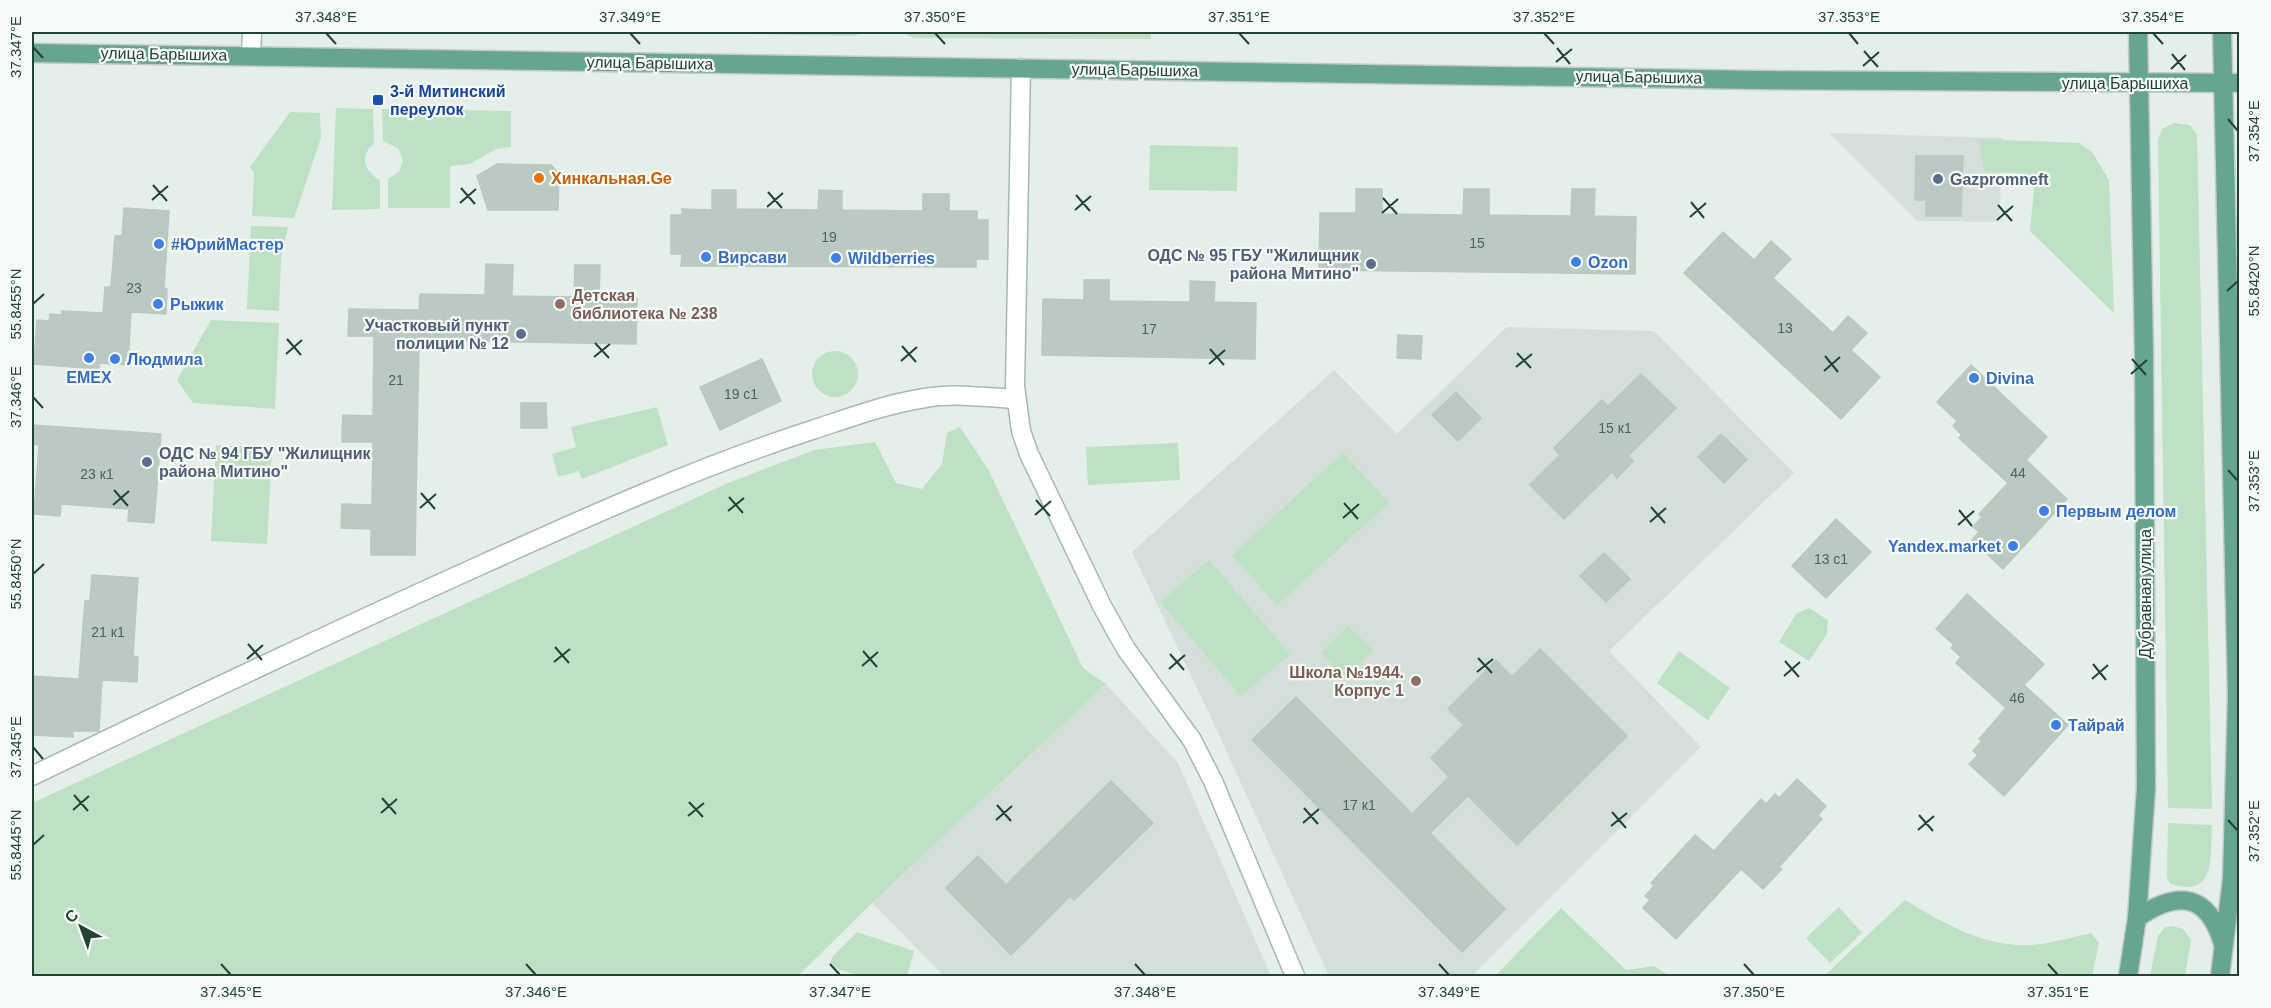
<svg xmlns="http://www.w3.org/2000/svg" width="2271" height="1008" font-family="Arial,sans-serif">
  <rect width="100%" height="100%" fill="#e5efe9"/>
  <g fill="#d3dfd8">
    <path d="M1829,133L2003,138L1999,222L1917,221Z"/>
    <path d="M1507,327L1654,331L1794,473L1609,651L1701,747L1472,976H1329L1208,711L1132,552L1334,370L1397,434Z"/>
    <path d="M1106,684L1178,763L1271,976H944L872,903Z"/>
  </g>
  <g fill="#bee0c4">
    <path d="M643,32H865L854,36Z"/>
    <path d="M900,32H1151V39L914,38Z"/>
    <path d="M336,108L373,109L374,144C358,156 365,172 380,180V209L332,210Z"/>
    <path d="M382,109L511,111V147L496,149L470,164L450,166V208H388V179L399,172L403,160L398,148L383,141Z"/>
    <path d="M290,112L320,113L321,138L294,218L252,216L254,173L250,167Z"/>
    <path d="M2174,123L2190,125L2197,135L2212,809L2168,808L2158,139L2162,129Z"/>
    <path d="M1979,139L2079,143L2092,152L2109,180L2114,313L2030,231L2034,189L2023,174L1984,171Z"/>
    <path d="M1150,145L1238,147L1237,191L1149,190Z"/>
    <path d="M251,226L288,227L281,257L279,311L247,309Z"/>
    <path d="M211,320L279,323L275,409L193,403L177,380Z"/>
    <circle cx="835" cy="374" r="23"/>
    <path d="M657,407L668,445L582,479L579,471L558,477L552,454L576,447L571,427Z"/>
    <path d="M960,427L989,471L1083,668L1106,684L872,903L798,976H32V803L726,484L814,450L875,442L896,483L922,489L942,464L947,433Z"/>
    <path d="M1178,443L1180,480L1088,485L1086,447Z"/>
    <path d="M216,445L272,448L267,544L211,541Z"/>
    <path d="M1343,453L1389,503L1277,605L1232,555Z"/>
    <path d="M1209,560L1290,654L1241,696L1160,602Z"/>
    <path d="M1809,608L1828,620L1827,634L1809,661L1779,642L1796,614Z"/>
    <path d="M1348,626L1373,650L1345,678L1321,653Z"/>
    <path d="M1679,651L1730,688L1708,720L1657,683Z"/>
    <path d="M2168,823L2212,825C2210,855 2217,899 2171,884L2167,878Z"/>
    <path d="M1905,900C1947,925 1990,951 2042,944C2058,941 2075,937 2091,933L2099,943L2092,976H1824Z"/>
    <path d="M1839,907L1862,933L1830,963L1806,938Z"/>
    <path d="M1561,908L1626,970L1654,966L1670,976H1495Z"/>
    <path d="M2172,926L2183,929L2191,940L2185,976H2150L2158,936L2165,927Z"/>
    <path d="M857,932L914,951L907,976H860L829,966L833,956Z"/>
  </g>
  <g fill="#bacac2" stroke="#b7c9c0" stroke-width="1.5">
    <path d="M1916,156H1963L1961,216H1926V200H1915Z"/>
    <path d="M497,164L551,165L559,173L558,210H488L477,176Z"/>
    <path d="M1356,189H1382V214L1463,215L1464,189H1489V215L1571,216L1572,189H1595L1594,216L1636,217L1635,274L1319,270L1320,213H1356Z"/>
    <path d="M712,190H736V209L818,210L819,190L842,191V210L923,211V194H949V211H977V220H988V259H976V267L681,266L682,254H671V215H682V209L712,210Z"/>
    <path d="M124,208L169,211L164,289H167L166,314L131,312L128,365L99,363V369L34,364L37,320L49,321L50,314L62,315V311L103,313L105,287H111L115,236H122Z"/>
    <path d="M1723,232L1754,260L1771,241L1791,259L1773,278L1833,333L1848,316L1867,333L1851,350L1880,377L1841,419L1684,273Z"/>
    <path d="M486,264L513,265L512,296L574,297L575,265H600L599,297L637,298L636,344L419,340L415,555H371V529L341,528L342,504L372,505L373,442H342V429L343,415L373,416L374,336H348L349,309L419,310L420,294L485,295Z"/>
    <path d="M1084,280H1109V301L1190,302V281L1215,282L1214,302L1256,303L1255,359L1042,355L1043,299L1084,300Z"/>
    <path d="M1398,335L1422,336L1421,359L1397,358Z"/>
    <path d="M762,359L781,401L720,430L700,387Z"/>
    <path d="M1971,365L2047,437L2026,460L2067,499L2003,569L1972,540L1979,532L1973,527L1982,517L1979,514L2008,483L1959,438L1962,435L1953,426L1957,421L1937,402Z"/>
    <path d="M1641,374L1676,408L1628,456L1633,461L1617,478L1612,472L1564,519L1530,485L1560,455L1554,448L1602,400L1608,406Z"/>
    <path d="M1456,392L1481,418L1458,441L1432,415Z"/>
    <path d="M521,403H546L547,428H521Z"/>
    <path d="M32,425L161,434L154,523L128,521L129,509L61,504L60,516L34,514L39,445L32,444Z"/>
    <path d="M1721,434L1747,459L1724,483L1698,457Z"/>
    <path d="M1836,519L1871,552L1826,598L1792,566Z"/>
    <path d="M1604,553L1630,579L1606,602L1580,576Z"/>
    <path d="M92,575L138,578L133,656L138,657L137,682L102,680L99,731H73V737L32,735V676L79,679L85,601H90Z"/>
    <path d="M1967,594L2044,664L2024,685L2068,725L2004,796L1969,764L1978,755L1973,751L1982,741L1979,739L2006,708L1956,663L1961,657L1951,648L1954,645L1936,629Z"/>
    <path d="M1540,649L1627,736L1517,845L1468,796L1430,833L1505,909L1462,952L1252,740L1296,697L1412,814L1449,777L1431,758L1464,725L1448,709L1496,660L1512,677Z"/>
    <path d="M1797,779L1826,806L1818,815L1822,819L1779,867L1782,869L1763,889L1741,869L1676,939L1643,908L1650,900L1645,896L1654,886L1651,883L1695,835L1714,851L1761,799L1766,804L1775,794L1779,798Z"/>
    <path d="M1111,781L1153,823L1074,900L1070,896L1011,955L946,888L978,856L1006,885Z"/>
  </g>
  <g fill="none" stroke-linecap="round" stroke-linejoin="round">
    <g stroke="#a7b8b0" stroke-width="21">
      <g id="minor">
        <path d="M251,55L252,32"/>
        <path d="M1021,68L1015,386L1021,431L1029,454L1102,606L1126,649L1192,740L1213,781L1295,976"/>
        <path d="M32,776C180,704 330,633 481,565C589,516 698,467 812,430C849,418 886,404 925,398C954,393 985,397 1015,399"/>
      </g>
    </g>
    <g stroke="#c1cac7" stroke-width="21">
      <g id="major">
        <path d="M32,53L1757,80L2240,83"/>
        <path d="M2137,918C2178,890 2208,893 2223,944"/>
        <path d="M2128,976L2137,918L2146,788L2144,354L2138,32"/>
        <path d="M2220,976L2232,879L2237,696L2222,32"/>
      </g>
    </g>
    <use href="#minor" stroke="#fff" stroke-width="18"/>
    <use href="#major" stroke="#68a590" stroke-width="18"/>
  </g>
  <path fill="none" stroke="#234236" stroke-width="2" d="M326,33L336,44M630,33L640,44M935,33L945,44M1239,33L1249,44M1544,33L1554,44M1849,33L1858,44M2153,33L2163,44M33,47L43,58M1557,48L1570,64M1864,51L1878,67M2172,54L2185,70M1556,62L1572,49M1863,66L1879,52M2171,69L2186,55M2228,119L2238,131M153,185L167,201M461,188L475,204M768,192L782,208M1076,195L1090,211M1383,198L1397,214M152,200L168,186M1691,202L1704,218M460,203L476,189M1998,205L2012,221M767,207L783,193M1075,210L1091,196M1382,213L1398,199M1690,217L1706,203M1997,220L2013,206M2227,291L2238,281M33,304L44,294M287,339L301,355M595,343L609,358M902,346L916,362M1210,349L1224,365M1517,353L1531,368M286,354L302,340M1825,356L1838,372M594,357L610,344M2132,359L2146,375M901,361L917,347M1209,364L1225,350M1516,367L1532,354M1824,371L1840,357M2131,374L2147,360M33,397L43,408M2228,470L2238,481M114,490L128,506M421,493L435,509M729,497L743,513M1036,500L1050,516M1344,503L1358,519M113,505L129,491M1651,507L1665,523M420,508L436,494M1959,510L1972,526M728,511L744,498M1035,515L1051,501M1343,518L1359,504M1650,522L1666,508M1958,525L1974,511M33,574L44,564M248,644L262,660M555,647L569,663M863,651L877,667M1170,654L1184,670M1478,658L1492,673M247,659L263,645M1785,661L1799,677M554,662L570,649M2093,664L2106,680M862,666L878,652M1169,669L1185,655M1477,672L1493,659M1784,676L1800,662M2092,679L2108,665M33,747L43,759M74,795L88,811M382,798L396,814M689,802L703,817M997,805L1011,821M1304,808L1318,824M73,810L89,796M1612,812L1626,828M381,813L397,799M1919,815L1933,831M688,816L704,803M996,820L1012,806M2228,820L2238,831M1303,823L1319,809M1611,826L1627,813M1918,830L1934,816M33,845L44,835M221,964L231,975M526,964L536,975M830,964L840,975M1135,964L1145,975M1439,964L1449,975M1744,964L1754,975M2048,964L2058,975"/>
  <rect fill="#1a4fb4" stroke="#f6fbf8" stroke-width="2" x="372" y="94" width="12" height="12" rx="3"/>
  <circle fill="#e8710a" stroke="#f6fbf8" stroke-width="2" cx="539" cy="178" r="6"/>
  <g fill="#5c6f8a" stroke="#f6fbf8" stroke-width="2">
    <circle cx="1938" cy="179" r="6"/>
    <circle cx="1371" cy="264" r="6"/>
    <circle cx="521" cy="334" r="6"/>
    <circle cx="147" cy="462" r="6"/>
  </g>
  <g fill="#3f7fe0" stroke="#f6fbf8" stroke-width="2">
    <circle cx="159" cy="244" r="6"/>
    <circle cx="706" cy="257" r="6"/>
    <circle cx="836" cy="258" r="6"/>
    <circle cx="1576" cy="262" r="6"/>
    <circle cx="158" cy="304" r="6"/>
    <circle cx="89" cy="358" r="6"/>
    <circle cx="115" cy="359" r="6"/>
    <circle cx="1974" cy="378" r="6"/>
    <circle cx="2044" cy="511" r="6"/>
    <circle cx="2013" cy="546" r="6"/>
    <circle cx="2056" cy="725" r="6"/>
  </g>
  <g fill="#8d6e63" stroke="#f6fbf8" stroke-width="2">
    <circle cx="560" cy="304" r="6"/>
    <circle cx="1416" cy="681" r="6"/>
  </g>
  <g text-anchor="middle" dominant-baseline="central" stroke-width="4.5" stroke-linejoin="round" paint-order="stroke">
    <g font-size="14" fill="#496459">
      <text x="829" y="237">19</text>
      <text x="1477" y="243">15</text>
      <text x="134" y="288">23</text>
      <text x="1785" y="328">13</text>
      <text x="1149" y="329">17</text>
      <text x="396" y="380">21</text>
      <text x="741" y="394">19 с1</text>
      <text x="1615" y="428">15 к1</text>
      <text x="2018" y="473">44</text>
      <text x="97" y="474">23 к1</text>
      <text x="1831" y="559">13 с1</text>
      <text x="108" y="632">21 к1</text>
      <text x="2017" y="698">46</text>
      <text x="1359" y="805">17 к1</text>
    </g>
    <g font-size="16" fill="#234236" stroke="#f6fbf8">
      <text transform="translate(164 54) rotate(1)">улица Барышиха</text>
      <text transform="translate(650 63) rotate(1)">улица Барышиха</text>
      <text transform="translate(1135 70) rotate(1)">улица Барышиха</text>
      <text transform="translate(1639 77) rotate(1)">улица Барышиха</text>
      <text x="2125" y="83">улица Барышиха</text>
      <text transform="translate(2145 594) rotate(-90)">Дубравная улица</text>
    </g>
    <g font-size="16" font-weight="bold" fill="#164399" stroke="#f6fbf8" text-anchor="start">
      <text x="390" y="91">3-й Митинский<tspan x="390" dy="18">переулок</tspan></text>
    </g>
    <g font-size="16" font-weight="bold" fill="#c56008" stroke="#f6fbf8" text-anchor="start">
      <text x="551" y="178">Хинкальная.Ge</text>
    </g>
    <g font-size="16" font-weight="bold" fill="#4e5e75" stroke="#f6fbf8" text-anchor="start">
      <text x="1950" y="179">Gazpromneft</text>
      <text x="1359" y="255" text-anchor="end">ОДС № 95 ГБУ "Жилищник<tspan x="1359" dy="18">района Митино"</tspan></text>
      <text x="509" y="325" text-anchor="end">Участковый пункт<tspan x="509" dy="18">полиции № 12</tspan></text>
      <text x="159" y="453">ОДС № 94 ГБУ "Жилищник<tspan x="159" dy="18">района Митино"</tspan></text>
    </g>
    <g font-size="16" font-weight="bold" fill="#366cbe" stroke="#f6fbf8" text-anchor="start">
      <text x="171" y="244">#ЮрийМастер</text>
      <text x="718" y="257">Вирсави</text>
      <text x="848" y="258">Wildberries</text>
      <text x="1588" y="262">Ozon</text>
      <text x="170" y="304">Рыжик</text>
      <text x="127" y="359">Людмила</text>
      <text x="89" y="377" text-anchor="middle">EMEX</text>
      <text x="1986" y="378">Divina</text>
      <text x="2056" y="511">Первым делом</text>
      <text x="2001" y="546" text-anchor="end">Yandex.market</text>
      <text x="2068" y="725">Тайрай</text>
    </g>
    <g font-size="16" font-weight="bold" fill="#785e54" stroke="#f6fbf8" text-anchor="start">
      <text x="572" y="295">Детская<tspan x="572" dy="18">библиотека № 238</tspan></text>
      <text x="1404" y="672" text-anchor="end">Школа №1944.<tspan x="1404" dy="18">Корпус 1</tspan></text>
    </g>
  </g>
  <rect width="2271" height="1008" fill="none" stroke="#f6fbf8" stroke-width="66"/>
  <g transform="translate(81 927) rotate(319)" stroke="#f6fbf8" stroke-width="4.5" paint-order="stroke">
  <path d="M0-4.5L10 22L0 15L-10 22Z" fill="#234236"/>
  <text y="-9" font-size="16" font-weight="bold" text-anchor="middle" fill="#234236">С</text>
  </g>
  <rect x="33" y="33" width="2205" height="942" fill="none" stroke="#234236" stroke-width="2"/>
  <g font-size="15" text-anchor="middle" fill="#234236">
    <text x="326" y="22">37.348°E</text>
    <text x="630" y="22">37.349°E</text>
    <text x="935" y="22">37.350°E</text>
    <text x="1239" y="22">37.351°E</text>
    <text x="1544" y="22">37.352°E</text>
    <text x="1849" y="22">37.353°E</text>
    <text x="2153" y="22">37.354°E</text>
    <text transform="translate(16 47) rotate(-90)" y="5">37.347°E</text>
    <text transform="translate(2254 131) rotate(-90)" y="5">37.354°E</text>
    <text transform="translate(2254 281) rotate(-90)" y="5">55.8420°N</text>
    <text transform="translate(16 304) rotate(-90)" y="5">55.8455°N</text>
    <text transform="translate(16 397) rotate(-90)" y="5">37.346°E</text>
    <text transform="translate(2254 481) rotate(-90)" y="5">37.353°E</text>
    <text transform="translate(16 574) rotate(-90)" y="5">55.8450°N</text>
    <text transform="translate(16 747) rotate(-90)" y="5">37.345°E</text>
    <text transform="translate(2254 831) rotate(-90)" y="5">37.352°E</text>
    <text transform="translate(16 845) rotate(-90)" y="5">55.8445°N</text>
    <text x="231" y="997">37.345°E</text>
    <text x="536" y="997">37.346°E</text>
    <text x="840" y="997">37.347°E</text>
    <text x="1145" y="997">37.348°E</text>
    <text x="1449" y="997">37.349°E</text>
    <text x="1754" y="997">37.350°E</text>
    <text x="2058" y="997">37.351°E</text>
  </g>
</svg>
